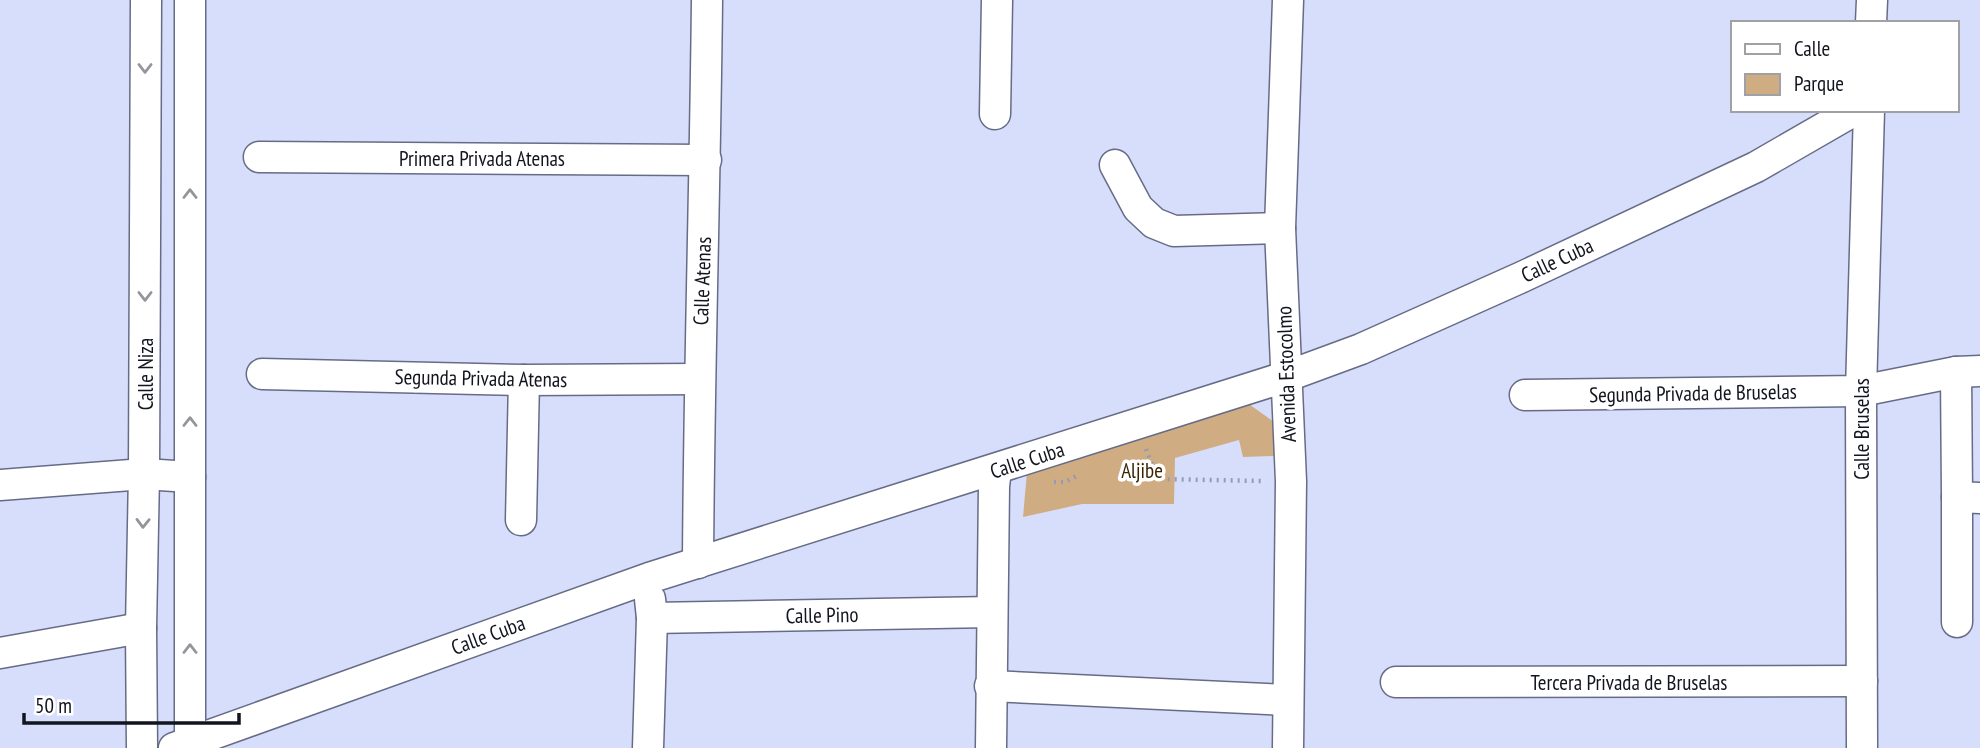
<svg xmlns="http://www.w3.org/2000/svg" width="1980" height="748" font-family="'PT Sans Narrow',sans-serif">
  <rect width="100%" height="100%" fill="#d7defc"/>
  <path fill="#d0ac82" d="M1246,402L1274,422V456L1243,457L1239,440L1175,458L1174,504H1082L1023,517L1027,472Z"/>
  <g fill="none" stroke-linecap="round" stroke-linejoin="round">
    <g stroke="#666c86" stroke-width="33">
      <g id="minor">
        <path d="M190,0V748"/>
        <path d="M1288,0L1280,228L1291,481L1288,748"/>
        <path d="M1871,23L1872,0"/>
        <path d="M995,114L997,0"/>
        <path d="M259,157L706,160"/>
        <path d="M1115,165L1138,208L1154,223L1174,231L1280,228"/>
        <path d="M1956,372L1957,497L1980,498"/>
        <path d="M262,374L524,380L699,379"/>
        <path d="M1525,395L1861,391L1956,372L1980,371"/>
        <path d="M0,485L144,474L190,477"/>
        <path d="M1957,497V622"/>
        <path d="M521,520L524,380"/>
        <path d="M698,563C699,375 705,188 707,0"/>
        <path d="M652,618L992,612"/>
        <path d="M0,653L141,628"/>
        <path d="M1396,682L1862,681"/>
        <path d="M990,686L1288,700"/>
        <path d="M142,748L141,628L144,474L146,0"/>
        <path d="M174,748L649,578L1285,377L1361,349L1522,277L1756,167L1855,110"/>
        <path d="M648,748L652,618L650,599"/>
        <path d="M991,748L994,486L996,470"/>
        <path d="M1862,748L1861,391L1869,110"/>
      </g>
    </g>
    <g stroke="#959bb2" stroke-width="4.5" stroke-dasharray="2 5" stroke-linecap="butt">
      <path d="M1146,449L1158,479L1264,481"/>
      <path d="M1054,482H1065L1079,475"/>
    </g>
    <use href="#minor" stroke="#fff" stroke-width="30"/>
  </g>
  <defs><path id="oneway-chevron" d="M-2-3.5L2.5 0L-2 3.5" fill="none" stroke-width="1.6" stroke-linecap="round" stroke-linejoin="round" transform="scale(1.75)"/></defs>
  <g stroke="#94959a">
    <use href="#oneway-chevron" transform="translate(145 68) rotate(90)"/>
    <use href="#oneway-chevron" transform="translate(190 194) rotate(-90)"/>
    <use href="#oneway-chevron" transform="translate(145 296) rotate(90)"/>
    <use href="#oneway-chevron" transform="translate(190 422) rotate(-90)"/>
    <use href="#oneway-chevron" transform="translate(143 523) rotate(91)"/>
    <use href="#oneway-chevron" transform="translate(190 649) rotate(-90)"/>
  </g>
  <g text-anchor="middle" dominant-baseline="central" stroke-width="7" stroke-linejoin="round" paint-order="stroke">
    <g font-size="21" fill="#12141e" stroke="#fff">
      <text x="482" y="158">Primera Privada Atenas</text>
      <text transform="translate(1557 260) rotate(-25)">Calle Cuba</text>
      <text transform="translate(702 281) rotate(-88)">Calle Atenas</text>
      <text transform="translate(145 374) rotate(-90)">Calle Niza</text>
      <text transform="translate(1286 374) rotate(-92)">Avenida Estocolmo</text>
      <text transform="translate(481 378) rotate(1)">Segunda Privada Atenas</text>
      <text transform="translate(1693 393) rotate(-1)">Segunda Privada de Bruselas</text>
      <text transform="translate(1861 429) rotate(-90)">Calle Bruselas</text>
      <text transform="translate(1027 460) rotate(-18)">Calle Cuba</text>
      <text transform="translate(822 615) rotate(-1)">Calle Pino</text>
      <text transform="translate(488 635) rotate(-20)">Calle Cuba</text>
      <text x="1629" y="682">Tercera Privada de Bruselas</text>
    </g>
    <g font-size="21" fill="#3c2402" stroke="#fff">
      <text x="1142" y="470">Aljibe</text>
    </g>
  </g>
  <rect x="1731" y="21" width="228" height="91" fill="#ffffff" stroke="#a0a1a5" stroke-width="2"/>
  <rect x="1745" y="44" width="35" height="10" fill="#ffffff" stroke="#a0a1a5" stroke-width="2"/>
  <text x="1794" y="56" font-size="21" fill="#12141e">Calle</text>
  <rect x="1745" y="74" width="35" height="21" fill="#d0ac82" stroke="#a0a1a5" stroke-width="2"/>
  <text x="1794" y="91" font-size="21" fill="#12141e">Parque</text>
  <path d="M24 713v10h215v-10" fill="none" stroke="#12141e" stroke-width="3.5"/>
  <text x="35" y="713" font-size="21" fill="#12141e" stroke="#ffffff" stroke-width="5" paint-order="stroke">50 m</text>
</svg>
